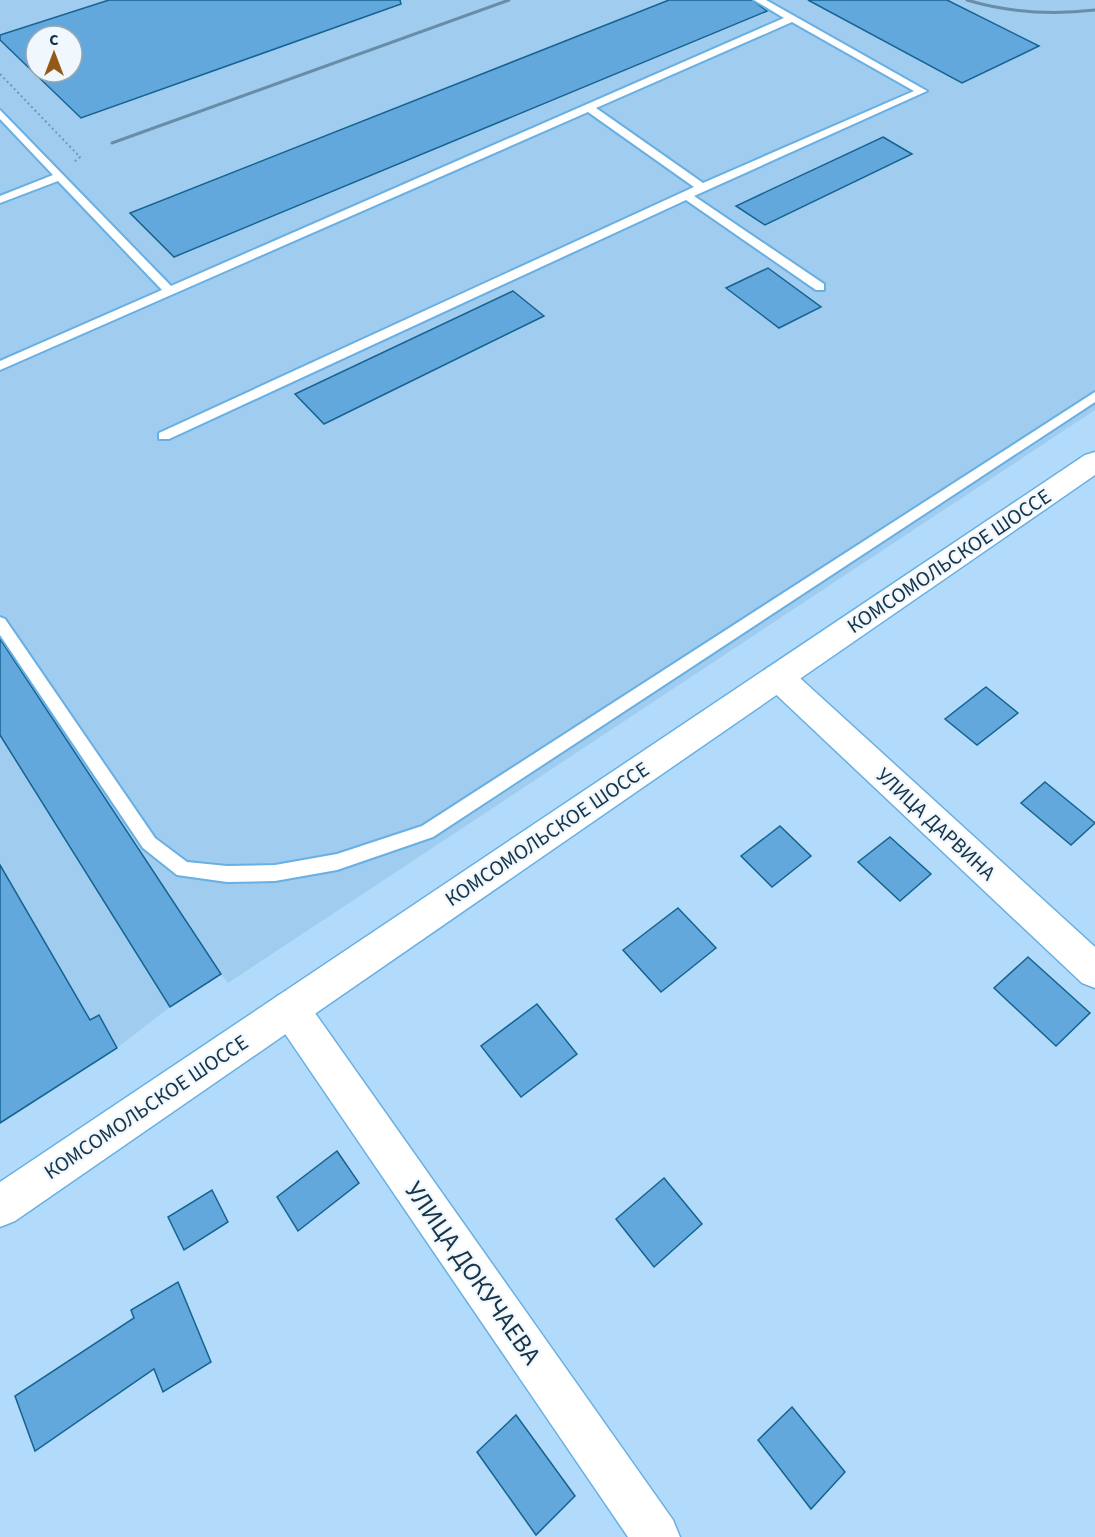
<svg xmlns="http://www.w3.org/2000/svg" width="1095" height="1537" font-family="'Source Sans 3',sans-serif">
  <rect width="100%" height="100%" fill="#b2dbfb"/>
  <path fill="#9fccef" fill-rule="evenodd" d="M0,0H1095V410L228,983L221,974L170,1007L117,1048L0,1123ZM36,36H72V72H36Z"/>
  <g fill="#62a8dc" stroke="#166392" stroke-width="1.5" fill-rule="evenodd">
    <path d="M109,0H400L401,4L81,118L0,40V35ZM36,36H72V72H36Z"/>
    <path d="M669,0H752L767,11L174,257L130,213Z"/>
    <path d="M808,0H947L1039,46L962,83Z"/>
    <path d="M883,137L912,154L765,225L736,206Z"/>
    <path d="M768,268L821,307L779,328L726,288Z"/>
    <path d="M513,291L544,316L324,424L295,394Z"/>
    <path d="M0,639L221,974L170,1007L0,735Z"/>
    <path d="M986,687L1018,713L977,745L945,719Z"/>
    <path d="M1045,782L1095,823L1071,845L1021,803Z"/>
    <path d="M780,826L811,856L772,887L741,856Z"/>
    <path d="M890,837L931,874L900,901L858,862Z"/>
    <path d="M0,865L90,1020L99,1015L117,1048L0,1123Z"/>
    <path d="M678,908L716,948L661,992L623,950Z"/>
    <path d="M1028,957L1090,1013L1056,1046L994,988Z"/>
    <path d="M537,1004L577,1054L521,1097L481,1046Z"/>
    <path d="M337,1151L359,1183L298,1231L277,1197Z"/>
    <path d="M664,1178L702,1224L654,1267L616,1219Z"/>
    <path d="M212,1190L228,1222L184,1250L168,1217Z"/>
    <path d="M178,1282L211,1362L163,1392L154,1369L35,1451L15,1396L134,1318L131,1310Z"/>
    <path d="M792,1407L845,1472L811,1509L758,1440Z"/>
    <path d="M516,1415L575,1496L536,1535L477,1452Z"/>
  </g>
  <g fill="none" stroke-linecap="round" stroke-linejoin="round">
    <g stroke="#68afe3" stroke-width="4">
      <g id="service">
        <path d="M754,0H766L927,91L694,196L824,284V290H816L686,200L169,439H159V433L694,187L588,112L0,370V361L162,290L58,181L0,203V196L53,175L0,119V110L171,286L784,18ZM792,22L914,91L703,183L596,108Z"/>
        <path d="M1095,392V402L433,837L337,870L275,881L227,882L177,875L143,848L0,635V617L5,619L155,838L187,862L227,866L275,865L337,854L422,826Z"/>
      </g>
    </g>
    <g stroke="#68afe3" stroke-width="3">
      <g id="minor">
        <path d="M778,664L789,668L1095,947V988L1082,983L767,686L762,677L767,668Z"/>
        <path d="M290,991L303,996L673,1520L680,1537H628L277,1022L271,1009L277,996Z"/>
      </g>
    </g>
    <g stroke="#68afe3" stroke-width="3">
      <path id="secondary" d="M1095,452V475L15,1221L0,1227V1182L1085,455Z"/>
    </g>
    <path stroke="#7397b3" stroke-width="2" stroke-dasharray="2 3" stroke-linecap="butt" d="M0,74L80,157L74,162"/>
    <use href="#service" fill="#fff" fill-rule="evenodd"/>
    <use href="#minor" fill="#fff" fill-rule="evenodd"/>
    <use href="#secondary" fill="#fff" fill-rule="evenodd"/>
    <g stroke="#698da7" stroke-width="3">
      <path d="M967,0C1010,13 1051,15 1095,10"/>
      <path d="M112,143L509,0"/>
    </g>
  </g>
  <g text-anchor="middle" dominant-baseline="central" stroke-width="4.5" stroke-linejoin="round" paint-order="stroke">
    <g font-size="21" fill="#163348" stroke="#f0f7fd">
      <text transform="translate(949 561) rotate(-34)">КОМСОМОЛЬСКОЕ ШОССЕ</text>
      <text transform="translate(936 824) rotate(43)">УЛИЦА ДАРВИНА</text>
      <text transform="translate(547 834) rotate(-34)">КОМСОМОЛЬСКОЕ ШОССЕ</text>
      <text transform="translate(146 1107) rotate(-34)">КОМСОМОЛЬСКОЕ ШОССЕ</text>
    </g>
    <g font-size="26" fill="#163348" stroke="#f0f7fd">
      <text transform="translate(473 1273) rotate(55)">УЛИЦА ДОКУЧАЕВА</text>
    </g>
  </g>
  <g transform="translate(54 54)"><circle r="28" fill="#f0f7fd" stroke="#99a9b5" stroke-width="1.5"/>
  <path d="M0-4.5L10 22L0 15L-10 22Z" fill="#945819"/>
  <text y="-9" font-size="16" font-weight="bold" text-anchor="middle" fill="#163348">С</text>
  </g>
</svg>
